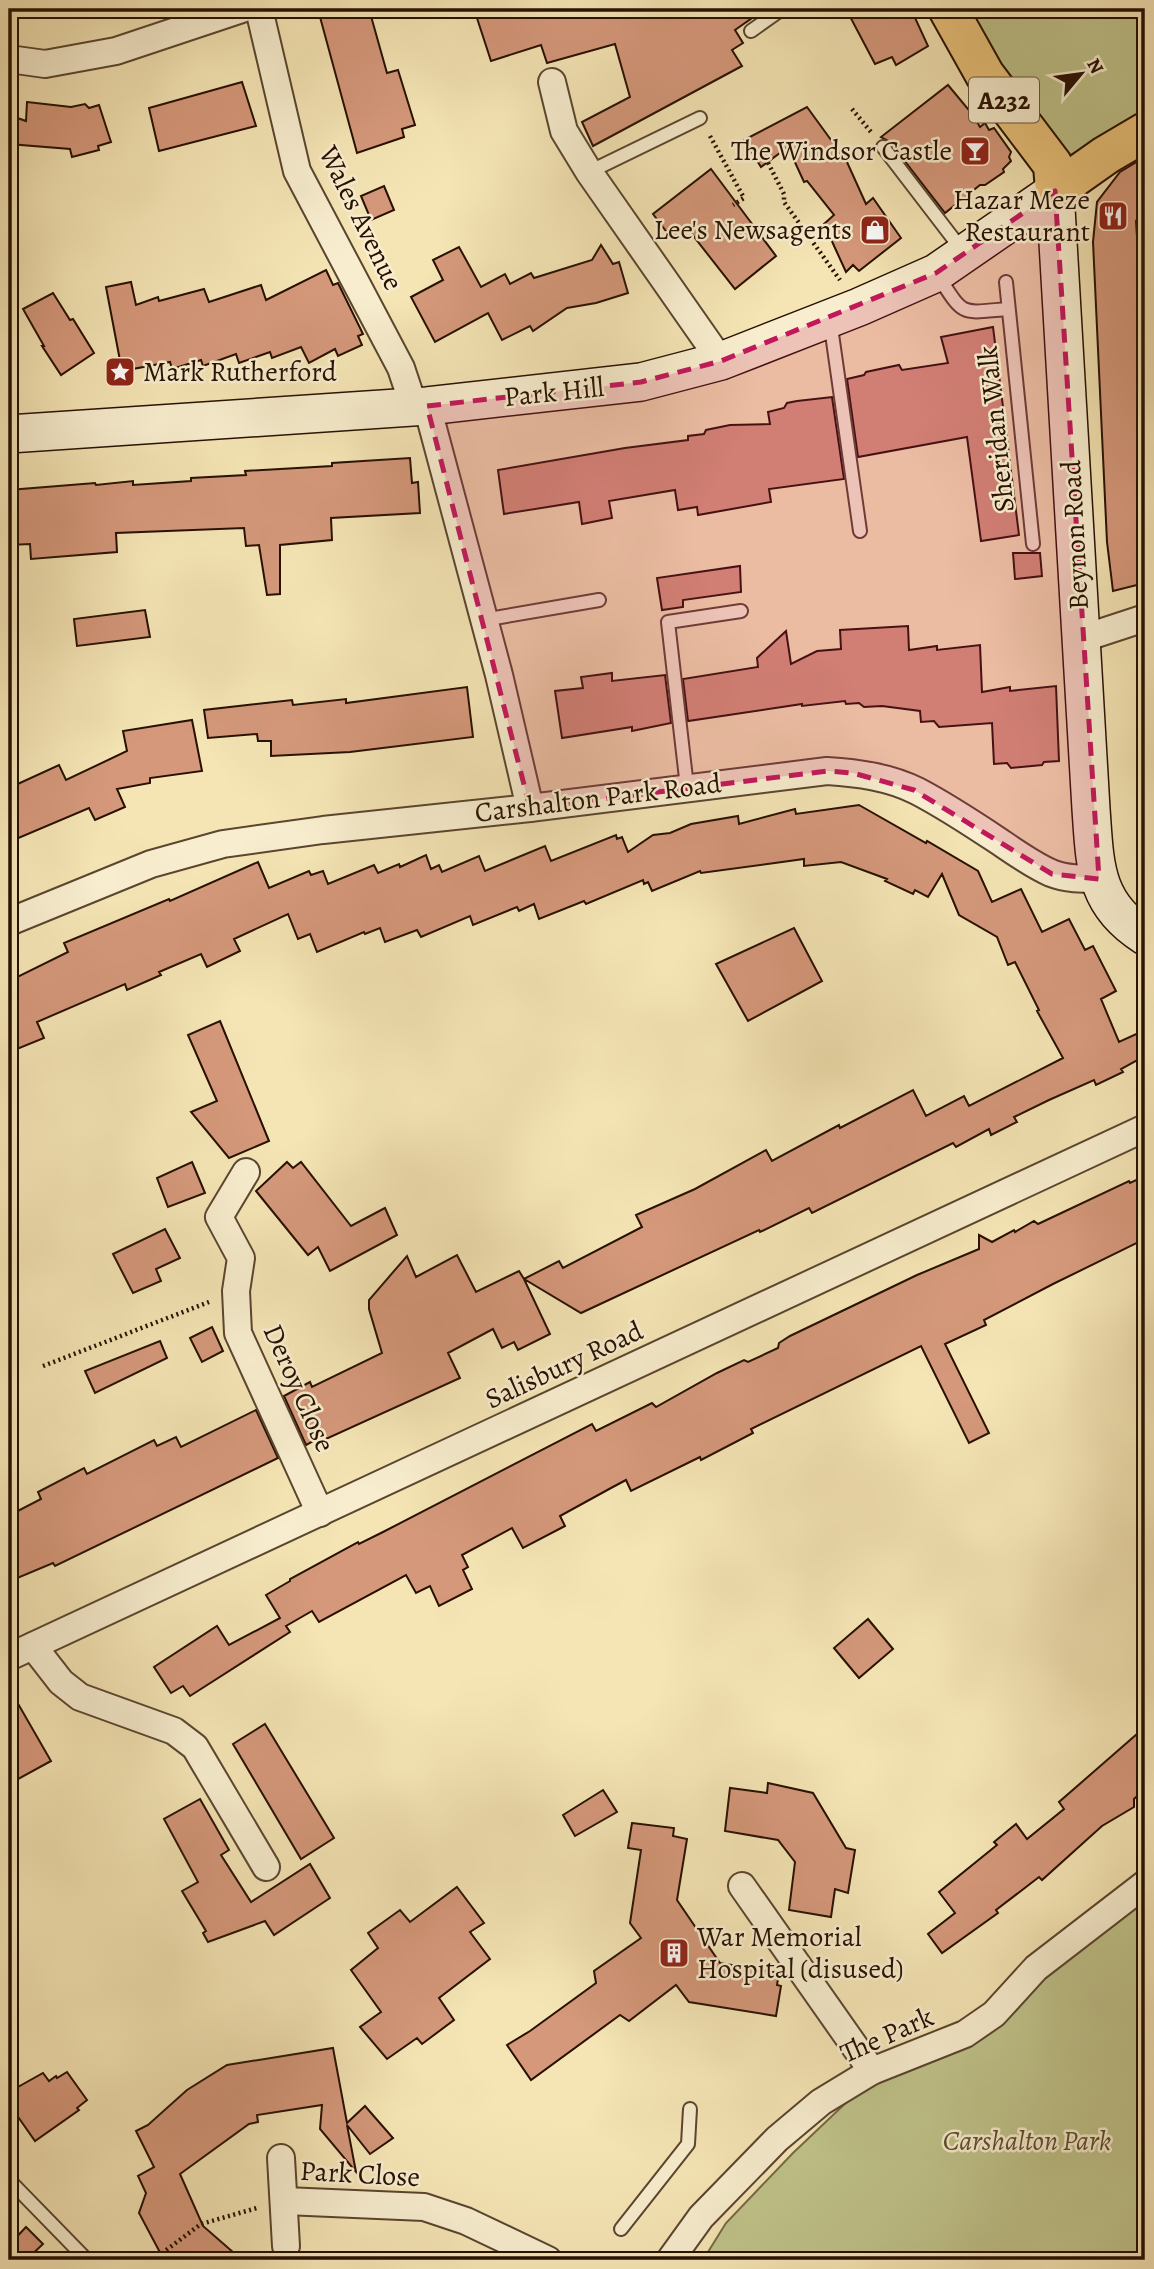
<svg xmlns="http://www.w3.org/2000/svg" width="1154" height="2269" font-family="Alegreya,serif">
  <rect width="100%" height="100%" fill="#f5e5b5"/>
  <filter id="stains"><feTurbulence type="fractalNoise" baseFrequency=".00286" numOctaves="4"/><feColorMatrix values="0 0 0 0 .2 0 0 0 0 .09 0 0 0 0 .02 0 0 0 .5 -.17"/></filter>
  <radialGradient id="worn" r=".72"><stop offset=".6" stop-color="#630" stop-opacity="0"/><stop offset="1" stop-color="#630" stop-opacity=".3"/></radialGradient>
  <g fill="#c0c38b" stroke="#746a46" stroke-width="2">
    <path d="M955,9H1145V112L1053,165Z"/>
    <path d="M1145,1889V2260H703L726,2223L793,2153L872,2078L963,2042Z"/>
  </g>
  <g fill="#d5987b" stroke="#271002" stroke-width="2">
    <path d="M327,9H369L387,73L398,70L415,125L402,129L404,137L357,153L320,17L328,15Z"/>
    <path d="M479,9H765L735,30L743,43L732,50L742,66L593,146L582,122L630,97L615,44L547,63L541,45L491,61L476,15H481Z"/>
    <path d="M846,9H911L928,46L896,65L892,57L875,64Z"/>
    <path d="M242,82L256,126L159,151L149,108Z"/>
    <path d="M948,85L973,115L980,127L985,123L989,130L994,128L1011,152L1009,157L1011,161L1003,169L1004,172L985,185H980L945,213L890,142L881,137Z"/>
    <path d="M27,102L71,107L85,104L89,108L99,105L111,142L98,146L99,150L72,157L70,149L9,144V115L26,121Z"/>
    <path d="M807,107L847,162L866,204L873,198L901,238L859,271L853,265L846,272L824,224L834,215L807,181L804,182L788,147L761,167L744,140Z"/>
    <path d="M1145,157V207L1136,221L1142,316H1145V583L1113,591L1107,542L1093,242L1097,202L1120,172Z"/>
    <path d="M711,169L776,256L735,289L687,228L672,239L653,214Z"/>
    <path d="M384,186L394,210L371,220L361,196Z"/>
    <path d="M601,245L613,264L619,262L628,293L596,303L567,308L533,331L530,326L502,340L488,313L435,342L411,297L443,280L433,260L459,247L481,287L505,274L510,284L531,273L534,278L592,260Z"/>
    <path d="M326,270L333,285L338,283L363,334L358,336L362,345L338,356L335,349L309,363L301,347L272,358L270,352L239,363L236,354L203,366L201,360L172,369L170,362L122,371L106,287L131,282L136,305L158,297L159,301L204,289L209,302L261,285L266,300Z"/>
    <path d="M53,293L70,320L73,319L94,353L61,375L42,346H44L23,309Z"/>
    <path d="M993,327L1019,535L981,541L967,437L858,457L847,379L864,375L866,372L899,365L902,370L948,363L941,337Z"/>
    <path d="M832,397L844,479L769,489L771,502L698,515L697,507L678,510L675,490L609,501L612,518L582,524L579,502L504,514L498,470L625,448L688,440V436L704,434L706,430L730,425L770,424L768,412L784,408L787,403L797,401Z"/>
    <path d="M410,458L412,483L418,482L420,513L331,518L332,540L280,545V594L267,595L259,545L246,546L244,528L116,533L117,552L31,559L30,544L9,545V490L95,483L96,485L133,481V485L191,481V478L246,475L245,471L332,466V463Z"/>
    <path d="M1013,553H1040L1042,576L1015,579Z"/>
    <path d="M740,566L741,592L683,600V607L662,610L657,578Z"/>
    <path d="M145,610L150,637L77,646L74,619Z"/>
    <path d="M908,626L909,650L937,646V650L980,645L982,692L1010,687V691L1056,686L1059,761L1044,762L1042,765L1011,768L1007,763L994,764L992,723L939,727L934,721L921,722L920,711L882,706L864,707L859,703L846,704L845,701L802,706V704L688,721L683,679L758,667L757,658L786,631L791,664L817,651L841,649L840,630Z"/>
    <path d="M612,673V681L665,675L671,723L632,731V727L562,738L555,691L583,688L581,677Z"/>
    <path d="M467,687L473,737L350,752L271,756V741H258L257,734L208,738L204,710L292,700L293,705L346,699V703Z"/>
    <path d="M192,720L202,771L150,778V783L117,789L125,807L95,820L89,808L9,842V788L59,765L66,780L127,751L123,731Z"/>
    <path d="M859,805L926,843L927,841L978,871L992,902L1021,889L1042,932L1069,919L1085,950L1093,946L1116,991L1101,999L1119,1042L1145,1030V1056L1121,1069L1123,1072L1096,1085L1094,1080L1049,1100L1014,1117L1017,1122L991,1135L989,1129L956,1147L953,1143L812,1213L809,1208L760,1232L759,1230L581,1313L524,1279L550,1334L518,1350L514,1342L502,1348L493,1329L448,1353L460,1378L326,1439L324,1435L306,1445L284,1396L310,1382L312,1387L382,1353L369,1309V1300L407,1256L416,1277L457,1255L476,1292L519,1271L524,1279L559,1261L563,1268L642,1227L636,1215L695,1189L766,1150L772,1161L839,1125L840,1128L913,1090L926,1116L964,1096L969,1106L1063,1058L1037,1011L1039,1010L1015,962L1008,965L997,937L959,915L942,874L928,897L915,890L913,894L885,881L887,879L841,862L804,866V859L701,873L700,871L652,891L648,882L644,884L643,880L586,904L584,901L539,919L534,904L519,911L517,907L473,925L470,916L421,937L417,930L385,942L380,928L365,934L364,932L317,952L310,934L298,939L288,914L234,939L240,951L207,967L201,954L159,972L161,975L127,990L125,984L37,1022L44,1038L17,1049L9,1027V981L68,952L64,943L169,899L170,901L258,862L269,888L309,871L311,875L323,871L328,884L374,865L378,873L399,864L400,867L426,855L431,869L439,865L442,872L479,856L485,871L545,846L551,861L616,835L617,839L622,837L628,852L653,835L670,833L691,824L738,816L739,824L795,809L796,814Z"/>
    <path d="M794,928L822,981L748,1021L716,964Z"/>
    <path d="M220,1021L269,1141L229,1158L191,1112L217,1101L188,1035Z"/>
    <path d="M192,1162L205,1193L168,1207L157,1178Z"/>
    <path d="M287,1162L293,1168L301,1162L351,1226L385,1208L397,1235L330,1271L318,1247L308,1255L256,1191Z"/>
    <path d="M1145,1176V1239L1053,1284L984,1320L986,1325L945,1344L989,1433L969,1443L921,1346L751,1429L753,1433L701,1460L700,1457L631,1491L626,1480L611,1488L560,1516L565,1526L523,1548L512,1528L462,1555L468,1567L463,1570L472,1589L439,1606L430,1586L416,1593L406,1575L319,1622L312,1611L286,1626L290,1632L190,1696L183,1686L171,1693L154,1667L217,1626L229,1645L280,1618L266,1595L290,1581V1579L358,1542L359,1544L383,1532L592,1424L596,1431L652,1403L656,1407L717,1373L744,1360L748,1362L778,1348L779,1343L790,1336L917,1275L979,1249V1235L992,1242L1014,1230L1015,1232L1034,1221L1038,1224L1129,1181L1130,1183Z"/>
    <path d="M165,1229L180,1258L156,1269L161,1281L133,1293L113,1254Z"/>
    <path d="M212,1327L223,1351L202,1362L190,1338Z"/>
    <path d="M160,1341L167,1358L95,1393L85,1371Z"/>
    <path d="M256,1410L278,1458L55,1566L53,1563L15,1579L9,1566V1535L17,1531L10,1515L41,1499L38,1492L84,1468L87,1474L154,1440L157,1446L176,1437L181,1447Z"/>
    <path d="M868,1619L893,1649L859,1678L834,1648Z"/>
    <path d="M9,1688L51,1761L9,1784Z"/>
    <path d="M265,1724L334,1838L301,1859L233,1744Z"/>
    <path d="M1145,1727V1789L1134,1799V1807L1102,1826L1042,1880L1039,1877L996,1910L998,1913L942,1953L928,1934L955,1913L939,1892L997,1845L994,1842L1016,1824L1027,1839L1064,1809L1059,1802Z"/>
    <path d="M768,1783L813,1793L846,1848L855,1850L848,1893L835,1889L831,1917L789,1910L795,1862L778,1840L725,1831L730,1788L767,1793Z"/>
    <path d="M603,1790L617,1812L575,1836L563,1815Z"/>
    <path d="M200,1799L229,1850L221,1855L251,1902L310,1864L330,1898L274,1935L265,1921L208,1942L203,1933L206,1931L182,1891L198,1882L164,1819Z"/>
    <path d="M632,1823L674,1828L673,1836L687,1839L677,1900L720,1963L779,1973L777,1985L781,1986L776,2016L689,2002L676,1985L629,2021L620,2015L531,2080L507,2045L530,2031L596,1983L594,1971L641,1938L630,1923L641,1850L628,1848Z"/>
    <path d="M457,1887L484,1923L470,1932L490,1959L439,1998L454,2020L422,2044L417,2038L387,2059L360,2027L381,2012L351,1970L378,1948L368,1933L400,1910L410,1922Z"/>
    <path d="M333,2048L347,2123L365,2106L393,2138L370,2154L347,2125L356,2172L320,2129L322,2105L257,2115L258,2122L249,2124L180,2174L203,2226L242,2260H164L139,2213L146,2193L138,2176L154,2167L136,2131L148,2125L187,2090L227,2065Z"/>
    <path d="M67,2072L87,2100L77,2108L79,2110L35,2141L9,2104V2092L43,2073L49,2081L56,2076L57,2078Z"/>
    <path d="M26,2227L43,2244L26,2260L10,2244Z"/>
  </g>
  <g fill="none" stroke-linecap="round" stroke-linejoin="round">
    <g stroke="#5a452f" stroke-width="16">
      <g id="service">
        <path d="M751,31L782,9"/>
        <path d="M883,147L962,250"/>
        <path d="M589,172L700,118"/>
        <path d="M938,276C965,317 959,313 1008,309"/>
        <path d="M1006,282L1033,544"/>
        <path d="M830,320L860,531"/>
        <path d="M483,620L599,600"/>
        <path d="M687,787L668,622L741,611"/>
        <path d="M9,2180L87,2260"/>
        <path d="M621,2229L688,2144L690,2109"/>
      </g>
    </g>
    <g stroke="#5a452f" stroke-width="30">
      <g id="minor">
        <path d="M259,9L297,171L401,368L414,407"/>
        <path d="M9,59L45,64L116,51L242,9"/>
        <path d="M552,82L564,131L589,172L721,361"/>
        <path d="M427,406L499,675L530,808"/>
        <path d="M1081,639L1145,618"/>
        <path d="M9,922L151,864L223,844L323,830L530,808L827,771C858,773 889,777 917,791C946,806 973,824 1000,842C1016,853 1033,865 1051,873C1066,879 1082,879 1099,879"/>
        <path d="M246,1172L219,1217L241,1258L236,1291L238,1333L320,1513"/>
        <path d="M33,1646L61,1682L80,1697L174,1731L195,1747L266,1867"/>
        <path d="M9,1657L1145,1128"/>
        <path d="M742,1886L872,2071"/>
        <path d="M281,2158L286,2246"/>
        <path d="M285,2201L424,2207L466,2221L548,2260"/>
        <path d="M670,2260L701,2217L777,2139L821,2102L872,2071L965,2034L994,2014L1036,1968L1145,1884"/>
      </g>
    </g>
    <g stroke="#271002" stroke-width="40">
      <path id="secondary" d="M9,434L427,406L641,382L721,361L859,307L936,273L1055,191L1091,809C1095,865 1094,904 1145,936"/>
    </g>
    <g stroke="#271002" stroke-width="42">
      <g id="trunk">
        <path d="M948,9L985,75L1053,165L1055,191"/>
        <path d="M1055,191L1106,155L1145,132"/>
      </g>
    </g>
    <g stroke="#271002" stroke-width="4.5" stroke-dasharray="2 3.5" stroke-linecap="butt">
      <path d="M852,109L871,132"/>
      <path d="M710,136L744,198L733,205"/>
      <path d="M763,153L784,194V202L840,280"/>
      <path d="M43,1366L209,1302"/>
      <path d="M153,2260L201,2224L257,2208"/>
    </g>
    <use href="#service" stroke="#f8eecf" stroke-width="12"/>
    <use href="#minor" stroke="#f8eecf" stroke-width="26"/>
    <use href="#secondary" stroke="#f8eecf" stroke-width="37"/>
    <use href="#trunk" stroke="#eac27a" stroke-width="38"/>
  </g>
  <path fill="#c2185b" fill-opacity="0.2" stroke="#c2185b" stroke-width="5" stroke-dasharray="14 9" stroke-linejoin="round" d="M1055,191L1099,879L1052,874L914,790L853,773L827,771L530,808L427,406L641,382L721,361L936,273Z"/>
  <defs>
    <g id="bar-square" transform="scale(1.575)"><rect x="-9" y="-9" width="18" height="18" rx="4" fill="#8f2418" stroke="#f8eecf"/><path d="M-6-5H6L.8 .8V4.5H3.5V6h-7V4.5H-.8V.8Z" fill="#fff"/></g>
    <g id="restaurant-square" transform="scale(1.575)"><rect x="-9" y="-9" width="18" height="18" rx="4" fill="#8f2418" stroke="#f8eecf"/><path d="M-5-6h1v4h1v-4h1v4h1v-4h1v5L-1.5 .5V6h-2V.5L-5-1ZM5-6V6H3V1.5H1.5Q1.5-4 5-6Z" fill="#fff"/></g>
    <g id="shop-square" transform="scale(1.575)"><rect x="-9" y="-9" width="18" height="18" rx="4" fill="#8f2418" stroke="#f8eecf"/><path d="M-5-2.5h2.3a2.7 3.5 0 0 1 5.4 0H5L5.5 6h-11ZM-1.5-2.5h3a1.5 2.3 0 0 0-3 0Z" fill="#fff"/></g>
    <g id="sight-square" transform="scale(1.575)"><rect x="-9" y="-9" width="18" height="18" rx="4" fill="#8f2418" stroke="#f8eecf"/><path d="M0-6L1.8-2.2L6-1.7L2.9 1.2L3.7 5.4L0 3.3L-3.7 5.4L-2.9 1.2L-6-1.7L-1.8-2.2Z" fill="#fff"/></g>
    <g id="building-square" transform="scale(1.575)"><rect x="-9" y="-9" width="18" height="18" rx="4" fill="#8f2418" stroke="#f8eecf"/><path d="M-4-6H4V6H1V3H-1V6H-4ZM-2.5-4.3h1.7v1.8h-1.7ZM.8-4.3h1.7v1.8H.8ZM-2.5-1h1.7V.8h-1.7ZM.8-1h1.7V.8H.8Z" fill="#fff"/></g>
  </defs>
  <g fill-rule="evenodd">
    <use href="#bar-square" x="975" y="151"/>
    <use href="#restaurant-square" x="1113" y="216"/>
    <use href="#shop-square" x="875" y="230"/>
    <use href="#sight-square" x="120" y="372"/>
    <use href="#building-square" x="674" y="1953"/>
  </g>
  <g text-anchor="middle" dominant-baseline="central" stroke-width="5" stroke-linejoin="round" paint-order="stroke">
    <rect fill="#f8eecf" stroke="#665340" stroke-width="2" x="969" y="77.5" width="70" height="45" rx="5"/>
    <g font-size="26" font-weight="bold" fill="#271002">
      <text x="1004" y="100">A232</text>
    </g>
    <g font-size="28" fill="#271002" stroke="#f8eecf" text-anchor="end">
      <text x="952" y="151">The Windsor Castle</text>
      <text x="1090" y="200">Hazar Meze<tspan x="1090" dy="32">Restaurant</tspan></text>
      <text x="852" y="230">Lee's Newsagents</text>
      <text x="143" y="372" text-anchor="start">Mark Rutherford</text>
      <text x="697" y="1937" text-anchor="start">War Memorial<tspan x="697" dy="32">Hospital (disused)</tspan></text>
    </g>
    <g font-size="28" fill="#271002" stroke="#f8eecf">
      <text transform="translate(361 218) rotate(64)">Wales Avenue</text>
      <text transform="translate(554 392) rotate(-6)">Park Hill</text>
      <text transform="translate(996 429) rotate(-96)">Sheridan Walk</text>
      <text transform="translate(1075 535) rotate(-93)">Beynon Road</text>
      <text transform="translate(598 798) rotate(-7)">Carshalton Park Road</text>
      <text transform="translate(564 1365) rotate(-25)">Salisbury Road</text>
      <text transform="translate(299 1388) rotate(66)">Deroy Close</text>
      <text transform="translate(887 2035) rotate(-24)">The Park</text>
      <text transform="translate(360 2174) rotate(3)">Park Close</text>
    </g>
    <g font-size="28" font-style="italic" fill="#5d4f32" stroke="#f8eecf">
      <text x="1027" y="2141">Carshalton Park</text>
    </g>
  </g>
  <rect width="1154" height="2269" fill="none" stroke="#f5e5b5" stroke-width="35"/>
  <rect x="10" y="10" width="1133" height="2248" fill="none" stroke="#271002" stroke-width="3.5"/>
  <rect x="18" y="18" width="1119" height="2234" fill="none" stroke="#271002" stroke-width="2"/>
  <g transform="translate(1081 74) rotate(61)" stroke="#f8eecf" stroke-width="5" paint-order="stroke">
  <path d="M0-5L12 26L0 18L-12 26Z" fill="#271002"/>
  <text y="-10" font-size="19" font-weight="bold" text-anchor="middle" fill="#271002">N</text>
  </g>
  <rect width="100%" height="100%" filter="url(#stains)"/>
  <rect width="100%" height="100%" fill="url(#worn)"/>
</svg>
